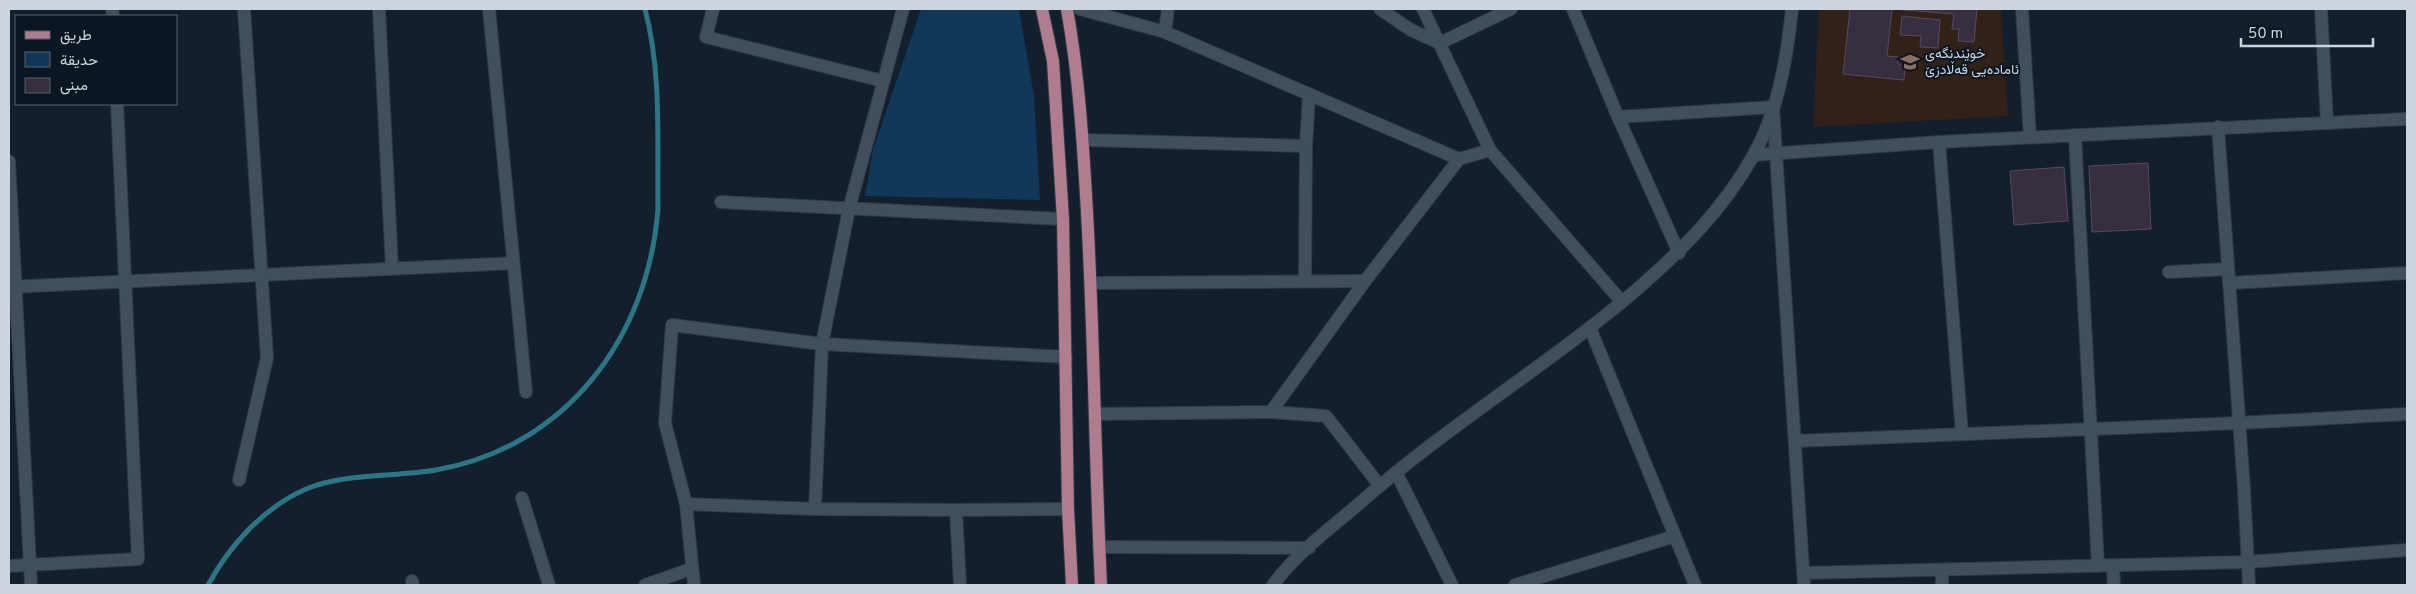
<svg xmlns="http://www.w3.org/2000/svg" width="2416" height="594" font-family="Overpass,Vazirmatn,sans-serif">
  <rect width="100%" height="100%" fill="#131f2c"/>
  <path fill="#312118" d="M1819,9H2001L2008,116L1813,127Z"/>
  <path fill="#113759" d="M921,9H1019L1034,96L1040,200L865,196L873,150Z"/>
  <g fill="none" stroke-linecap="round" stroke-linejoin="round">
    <path stroke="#2c7586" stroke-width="5" d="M208,585C230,545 263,508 306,489C344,473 395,477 436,470C567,447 648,337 658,209C657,143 662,73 645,9"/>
  </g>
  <g fill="#372f40" stroke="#544b5d">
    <path d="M1850,9H1977L1974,42L1958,41L1959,29H1952L1954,14L1892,9L1887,56L1898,57V64H1905L1904,80L1843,74Z"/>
    <path d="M1902,16L1940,20L1938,48L1920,47L1921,36L1900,35Z"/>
    <path d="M2148,163L2151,229L2092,232L2089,166Z"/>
    <path d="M2064,167L2068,221L2014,225L2010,171Z"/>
  </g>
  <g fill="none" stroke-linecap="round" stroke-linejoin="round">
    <g stroke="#323a44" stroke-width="14">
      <g id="minor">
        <path d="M112,9L113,16"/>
        <path d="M379,9L392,268"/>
        <path d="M489,9L526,392"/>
        <path d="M713,9L706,37L883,81"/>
        <path d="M1080,9L1165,32L1459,159L1490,150"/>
        <path d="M1380,9L1411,30L1440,43L1511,9"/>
        <path d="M1423,9L1490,150L1622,302"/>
        <path d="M1573,9L1618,117L1679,253"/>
        <path d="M2022,9L2030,137"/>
        <path d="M2321,9L2327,123"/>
        <path d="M1165,32L1168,9"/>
        <path d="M1618,117L1773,107L1804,585"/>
        <path d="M2218,127L2244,489L2249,585"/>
        <path d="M2075,135L2098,566"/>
        <path d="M1084,140L1306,146"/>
        <path d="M1939,142L1962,434"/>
        <path d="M1754,155L1939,142L2407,119"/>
        <path d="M9,161L31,585"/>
        <path d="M721,202L1063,219"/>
        <path d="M2169,272L2228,269"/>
        <path d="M1305,281L1306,146L1309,94"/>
        <path d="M1091,283L1365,281"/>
        <path d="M2229,283L2407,273"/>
        <path d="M9,287L513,263"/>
        <path d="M1590,328L1695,585"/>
        <path d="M1271,412L1365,281L1459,159"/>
        <path d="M1096,414L1271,412L1326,416L1380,486"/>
        <path d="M1795,441L2239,423L2407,414"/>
        <path d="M1396,472L1452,585"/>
        <path d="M239,480L267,358L244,9"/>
        <path d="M522,498L549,585"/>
        <path d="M686,504L815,509L956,510"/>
        <path d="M815,509L822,344L849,209L903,9"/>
        <path d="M1099,547L1309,548"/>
        <path d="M9,566L138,559L117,104"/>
        <path d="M2113,566L2114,585"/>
        <path d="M1942,570V585"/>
        <path d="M1804,573L2248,562L2407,550"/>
        <path d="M412,581L413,585"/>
        <path d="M645,585L691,569"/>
        <path d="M694,585L686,504L665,423L672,325L822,344L1066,357"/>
        <path d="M960,585L956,510L1068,509"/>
        <path d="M1273,585C1296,553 1331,528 1361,502C1447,426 1547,366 1635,291C1681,251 1723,210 1753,156C1778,112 1787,58 1792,9"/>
        <path d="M1515,585L1675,536"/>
      </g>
    </g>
    <g stroke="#323a44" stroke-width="14">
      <g id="major">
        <path d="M1042,9L1053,61L1063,219L1068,509L1072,585"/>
        <path d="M1067,9C1079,76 1083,143 1087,212C1094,336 1095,461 1101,585"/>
      </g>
    </g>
    <use href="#minor" stroke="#414f5d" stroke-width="12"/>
    <use href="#major" stroke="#af7d8d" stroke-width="12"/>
  </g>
  <defs>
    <g id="school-bare" transform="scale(1.5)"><path d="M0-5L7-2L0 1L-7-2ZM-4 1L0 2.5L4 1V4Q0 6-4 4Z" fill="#8d6e63" stroke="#0a1622" stroke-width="2.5" paint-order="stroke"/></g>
  </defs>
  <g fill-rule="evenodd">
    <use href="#school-bare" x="1910" y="62"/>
  </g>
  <g text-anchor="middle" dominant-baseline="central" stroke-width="4" stroke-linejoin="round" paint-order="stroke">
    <g font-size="14" fill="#ccd4dd" stroke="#0a1622" text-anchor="start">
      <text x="1925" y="54">خوێندنگەی<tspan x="1925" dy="16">ئامادەیی قەڵادزێ</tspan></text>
    </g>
  </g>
  <rect width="2416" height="594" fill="none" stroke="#ccd4dd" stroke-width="20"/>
  <rect x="15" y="15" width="162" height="90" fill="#0a1622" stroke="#58626d"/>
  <rect x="25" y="31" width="25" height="8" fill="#af7d8d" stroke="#58626d"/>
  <text x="60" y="40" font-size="15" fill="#ccd4dd">طريق</text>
  <rect x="25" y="52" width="25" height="15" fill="#113759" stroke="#58626d"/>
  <text x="60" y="65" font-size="15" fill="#ccd4dd">حديقة</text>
  <rect x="25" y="78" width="25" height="15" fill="#372f40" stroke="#58626d"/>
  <text x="60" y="90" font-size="15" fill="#ccd4dd">مبنى</text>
  <path d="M2241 38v8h132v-8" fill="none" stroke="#ccd4dd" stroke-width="2.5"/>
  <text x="2248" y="38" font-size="15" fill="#ccd4dd" stroke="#0a1622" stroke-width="4" paint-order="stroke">50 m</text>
</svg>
